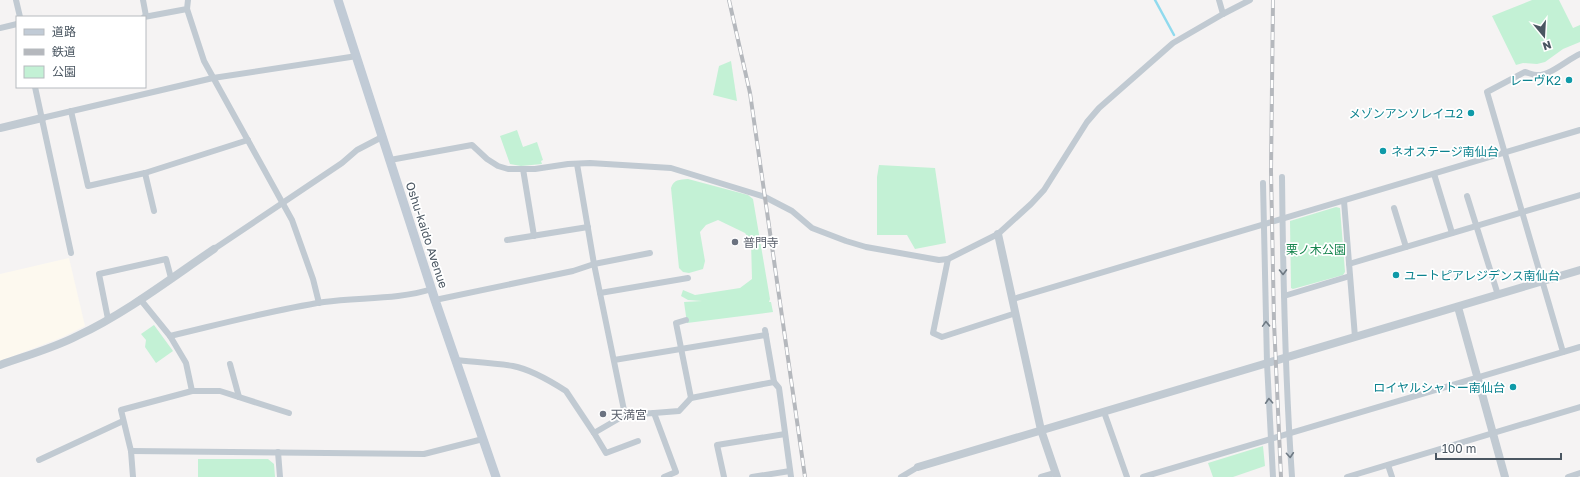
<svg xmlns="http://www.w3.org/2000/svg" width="1580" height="477" font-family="'Golos Text','Noto Sans JP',sans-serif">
  <rect width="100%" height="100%" fill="#f5f3f3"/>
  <path fill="#fdf9ef" d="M69,258L85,326L63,337L0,361V274Z"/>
  <g fill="#c3f1d5">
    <path d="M1532,0H1559L1573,28L1580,25V42L1563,49L1545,62L1537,64L1523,63L1516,65L1492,16Z"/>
    <path d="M731,61L737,101L713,95L719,66Z"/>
    <path d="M517,130L523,147L537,142L543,160L541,161L542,164L521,166L510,164L500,136Z"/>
    <path d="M879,165L935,168L946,243L915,249L907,235H877V177Z"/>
    <path d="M688,179L748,195L753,199L770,299L769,302H771L773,312L687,323L684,302L702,301L688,300L681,296L683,290L695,295L740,288L752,279L751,241L745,233L718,220L706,225L700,232L705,261L703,269L689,273L683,272L679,268L671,188C674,179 679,180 688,179Z"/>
    <path d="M1336,207L1340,208L1345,272L1343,275L1293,289L1291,288L1290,221Z"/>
    <path d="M154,325L173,351L156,363L145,347L146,340L141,334Z"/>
    <path d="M1263,446L1265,466L1233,477H1213L1208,463Z"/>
    <path d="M198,459H268L274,464L275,477H198Z"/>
  </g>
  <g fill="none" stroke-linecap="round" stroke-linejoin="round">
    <path stroke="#90daee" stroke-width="2.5" d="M1155,0L1174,35"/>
    <g stroke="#c1cad2" stroke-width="6">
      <path d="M16,0L20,17"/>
      <path d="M143,0L146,16"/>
      <path d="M1219,0L1223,14"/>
      <path d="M187,9L204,61L292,220L313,279L319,303"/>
      <path d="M144,17L187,9L188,0"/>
      <path d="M0,28L17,24"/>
      <path d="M35,87L71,253"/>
      <path d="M71,111L88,186L145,173L248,140"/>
      <path d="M42,118L213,78L357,56"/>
      <path d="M390,160L472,145L487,159L498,166L508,169H535L568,164L590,163L671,168L765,197L792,211L812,228L846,241L866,247L939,260L948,259L998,234L1031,204L1044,190L1087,122L1099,108L1173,43L1223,14L1250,0"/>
      <path d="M577,164L594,264L625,415"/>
      <path d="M523,169L534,236"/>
      <path d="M145,173L154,211"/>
      <path d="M1434,174L1452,233"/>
      <path d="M1282,177C1283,277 1285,377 1292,477"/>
      <path d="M1263,183L1267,363L1273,477"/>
      <path d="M1467,196L1498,295"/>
      <path d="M1344,201L1355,337"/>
      <path d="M1394,208L1406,247"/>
      <path d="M507,240L588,227"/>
      <path d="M214,249L342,163L357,150L382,137"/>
      <path d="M948,259L933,333L942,337L1016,313"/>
      <path d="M1349,264L1580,195"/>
      <path d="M600,293L688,278"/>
      <path d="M1284,296L1350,276"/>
      <path d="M140,299L170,336L186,363L192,391"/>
      <path d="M1013,299L1580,130"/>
      <path d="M435,300L573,271L594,264L650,253"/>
      <path d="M108,319L99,274L166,259L171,278"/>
      <path d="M686,320L676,323L691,398"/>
      <path d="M170,336C221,324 272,310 324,302C359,297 397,300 432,289"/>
      <path d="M1563,352L1487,92L1525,72C1529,73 1533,75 1537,75C1550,76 1568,59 1580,54"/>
      <path d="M455,360C474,362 494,363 513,366C529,369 552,382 566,391L594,433L625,415L654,413L676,472L664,477"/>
      <path d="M614,360L766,335"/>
      <path d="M230,364L239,397"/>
      <path d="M774,382L779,388L791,477"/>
      <path d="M1104,412L1127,477"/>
      <path d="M654,413L679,411L691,398L774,382L765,330"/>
      <path d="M594,433L606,453L638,441"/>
      <path d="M131,451L424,454L483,439"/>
      <path d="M278,452L280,477"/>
      <path d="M39,460L123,421"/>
      <path d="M1388,465L1392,477"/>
      <path d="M133,477L131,451L121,410L192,391H220L289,413"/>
      <path d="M724,477L717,445L785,434"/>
      <path d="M752,477L790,471"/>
      <path d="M901,477L918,467"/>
      <path d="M1041,477L1055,473"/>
      <path d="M1143,477L1580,347"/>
      <path d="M1347,477L1580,407"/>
      <path d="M1568,477L1580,473"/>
    </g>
    <g stroke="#c1cad2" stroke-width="8">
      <path d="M0,128L42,118"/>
      <path d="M998,234L1041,430L1057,477"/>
      <path d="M1458,307L1505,477"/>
      <path d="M0,365C25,356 54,348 77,336C126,313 170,279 214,249"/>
      <path d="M918,467L1580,270"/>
    </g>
    <path stroke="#c1cbd6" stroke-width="9" d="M338,0L435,300L496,477"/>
    <g stroke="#b5b8bd" stroke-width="4">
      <g id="rail">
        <path d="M729,0L750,93L805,477"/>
        <path d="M1273,0L1271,171L1274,322L1281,477"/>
      </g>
    </g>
    <use href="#rail" stroke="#fff" stroke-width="2.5" stroke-dasharray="8" stroke-linecap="butt"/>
  </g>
  <defs><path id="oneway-chevron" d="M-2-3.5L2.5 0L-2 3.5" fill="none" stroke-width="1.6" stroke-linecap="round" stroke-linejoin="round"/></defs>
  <g stroke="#6e7983">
    <use href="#oneway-chevron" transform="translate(1283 272) rotate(89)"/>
    <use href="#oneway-chevron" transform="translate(1266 324) rotate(-92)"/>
    <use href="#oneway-chevron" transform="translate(1269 401) rotate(-93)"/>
    <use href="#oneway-chevron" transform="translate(1290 455) rotate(86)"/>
  </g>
  <g fill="#0f9aa8" stroke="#fff" stroke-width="1.5">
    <circle cx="1569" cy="80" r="4"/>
    <circle cx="1471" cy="113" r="4"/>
    <circle cx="1383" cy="151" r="4"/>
    <circle cx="1396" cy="275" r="4"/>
    <circle cx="1513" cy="387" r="4"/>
  </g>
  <g fill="#6b7280" stroke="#fff" stroke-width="1.5">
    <circle cx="735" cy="242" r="4"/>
    <circle cx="603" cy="414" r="4"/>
  </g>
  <g text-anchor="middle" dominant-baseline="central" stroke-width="3.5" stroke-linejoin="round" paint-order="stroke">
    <g font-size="12" fill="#0d838f" stroke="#fff" text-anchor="end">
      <text x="1561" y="80">レーヴK2</text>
      <text x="1463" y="113">メゾンアンソレイユ2</text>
      <text x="1391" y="151" text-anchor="start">ネオステージ南仙台</text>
      <text x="1404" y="275" text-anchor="start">ユートピアレジデンス南仙台</text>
      <text x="1505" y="387">ロイヤルシャトー南仙台</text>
    </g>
    <g font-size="12" fill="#4a5661" stroke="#fff">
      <text transform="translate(427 235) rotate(72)">Oshu-kaido Avenue</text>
    </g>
    <g font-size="12" fill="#5b616d" stroke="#fff" text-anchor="start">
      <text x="743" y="242">普門寺</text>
      <text x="611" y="414">天満宮</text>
    </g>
    <g font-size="12" fill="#17864f" stroke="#fff">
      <text x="1316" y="249">栗ノ木公園</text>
    </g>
  </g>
  <rect x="16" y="16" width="130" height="72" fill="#ffffff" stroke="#b7bbc0"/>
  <rect x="24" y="29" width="20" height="6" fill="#c1cbd6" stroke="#b7bbc0"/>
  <text x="52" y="36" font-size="12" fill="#4a5661">道路</text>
  <rect x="24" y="49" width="20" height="6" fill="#b5b8bd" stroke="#b7bbc0"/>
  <text x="52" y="56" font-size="12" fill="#4a5661">鉄道</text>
  <rect x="24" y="66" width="20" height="12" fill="#c3f1d5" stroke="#b7bbc0"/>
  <text x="52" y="76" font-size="12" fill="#4a5661">公園</text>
  <g transform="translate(1544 36) rotate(162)" stroke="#ffffff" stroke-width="3" paint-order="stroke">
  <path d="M0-3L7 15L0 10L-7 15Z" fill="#4a5661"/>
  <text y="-6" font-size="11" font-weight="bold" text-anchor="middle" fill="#4a5661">N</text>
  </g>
  <path d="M1436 453v6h125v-6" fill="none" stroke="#4a5661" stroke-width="2"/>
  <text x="1442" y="453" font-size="12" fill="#4a5661" stroke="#ffffff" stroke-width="3" paint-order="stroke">100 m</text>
</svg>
